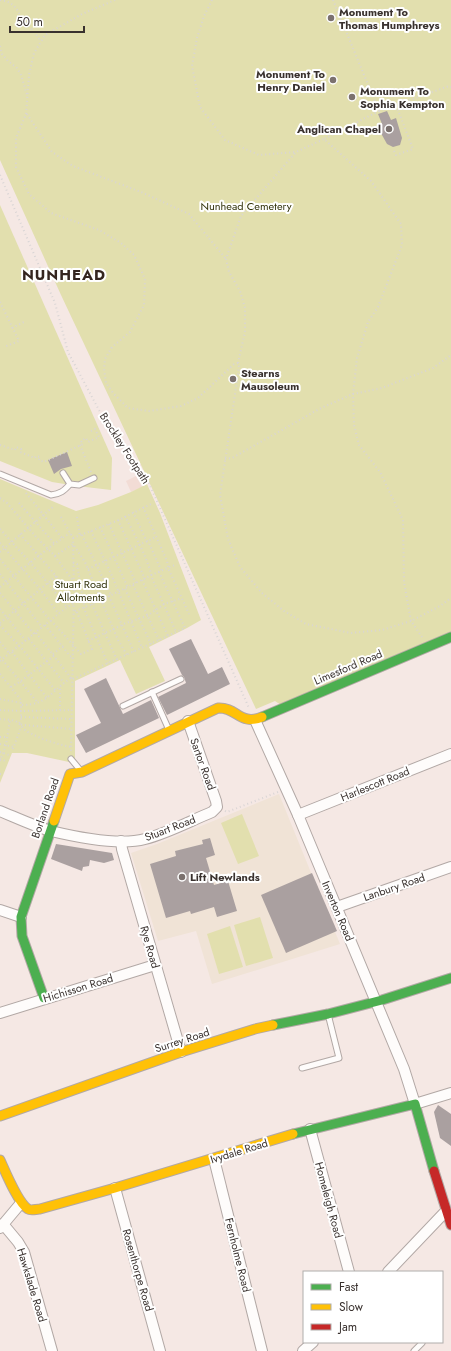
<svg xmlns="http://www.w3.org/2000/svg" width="451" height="1351" font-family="Jost,sans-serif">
  <rect width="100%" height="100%" fill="#f5e8e4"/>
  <path fill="#f2dcd5" d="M136,476L142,487L131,492L126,481Z"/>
  <path fill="#f0e3d6" d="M279,794L340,944L212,984L196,931L158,941L131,853L157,844Z"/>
  <g fill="#e2dfae">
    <path d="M0,0H451V639L284,707L275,701L256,709L61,295L0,160Z"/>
    <path d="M0,205L112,458L111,490L77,486L52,482L0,461Z"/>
    <path d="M0,479L76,511L98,505L131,492L147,484L160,513L201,620L187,628L149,647L165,681L136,694L120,660L75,681V760L69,762L27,753H12L0,783Z"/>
    <path d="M242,814L259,856L238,864L221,823Z"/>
    <path d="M260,917L273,958L246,966L234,925Z"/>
    <path d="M230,926L243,967L219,974L207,934Z"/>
  </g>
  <g fill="#aaa0a0">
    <path d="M387,111L391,120L396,118L402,138L400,145L393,147L387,144L377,126L382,124L378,114Z"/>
    <path d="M67,452L72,466L61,469L54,474L48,460Z"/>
    <path d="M191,639L208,674L222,667L230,684L167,715L158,697L186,683L184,677L182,675L169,649Z"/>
    <path d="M106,678L123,714L151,700L159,718L86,753L76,735L101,723L84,689Z"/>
    <path d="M210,838L215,855L206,858L214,885L228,881L237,911L217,917L214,907L191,914L190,911L166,918L150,864L176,856L175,851L203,844L202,840Z"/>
    <path d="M56,844L112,853L114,860L104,863L90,860L89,866L83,867L82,871L51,859Z"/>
    <path d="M312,873L337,931L286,953L261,895Z"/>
    <path d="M438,1105L451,1114V1146L440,1138L434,1112Z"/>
  </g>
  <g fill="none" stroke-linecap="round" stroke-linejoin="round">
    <g stroke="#b2a8a5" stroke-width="7">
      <g id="lane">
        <path d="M63,473L70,484L79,485L94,478"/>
        <path d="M0,474L51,495C60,494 64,491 70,484"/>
        <path d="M152,692L169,730"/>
        <path d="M123,706L181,679"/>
        <path d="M71,759L81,771"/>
        <path d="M302,1068L339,1058L328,1014"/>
        <path d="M414,1351L422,1343"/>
      </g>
    </g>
    <g stroke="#b2a8a5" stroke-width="12">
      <g id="street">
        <path d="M255,720L298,815L404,1069L415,1104L451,1093"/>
        <path d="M0,811C17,818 34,826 51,831C76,837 120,846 145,839C168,833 190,821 212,812L217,807L216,801L188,721"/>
        <path d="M298,815L451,754"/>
        <path d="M121,841L122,849L181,1052"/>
        <path d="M337,907L451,867"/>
        <path d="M0,910L21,917"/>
        <path d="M0,1013L155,965"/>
        <path d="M310,1129L349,1272"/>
        <path d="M214,1159L262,1351"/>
        <path d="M115,1188L160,1351"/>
        <path d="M3,1224L18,1242L24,1252L52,1351"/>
        <path d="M0,1228L21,1203"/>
        <path d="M388,1272L446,1211"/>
        <path d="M303,1351L313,1342"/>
      </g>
    </g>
    <g stroke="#b2a8a5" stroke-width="11">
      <g id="fast">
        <path d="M262,717L451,637"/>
        <path d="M44,998L22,936L21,917L54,821"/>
        <path d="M273,1025L328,1014L382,1000L451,978"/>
        <path d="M293,1134L415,1104L434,1171"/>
      </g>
    </g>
    <g stroke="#b2a8a5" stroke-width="11">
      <g id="slow">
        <path d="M54,821L70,774L82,772L218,708C237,707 240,726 262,717"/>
        <path d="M0,1116L181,1052L255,1029L273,1025"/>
        <path d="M0,1160C5,1171 18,1203 28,1209C31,1211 36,1209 40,1209L115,1188L293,1134"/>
      </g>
    </g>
    <g stroke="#b2a8a5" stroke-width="11">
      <path id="jam" d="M434,1171L451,1225"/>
    </g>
    <g stroke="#d9d5d5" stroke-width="2" stroke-dasharray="1 3" stroke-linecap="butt">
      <path d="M0,0C9,1 15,5 19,13L41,41"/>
      <path d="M115,0L82,14L45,35L34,53L29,75L26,114L16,138V167L29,194L51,213L99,230L121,243L134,255L145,279L144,305L130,332L112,347L105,359L104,369L106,383L113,393L128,408L149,411L181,406L198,398L234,364L238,363L239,367L220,495L228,539L240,567L262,593L284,611L306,624L351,633L382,630L411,621L440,606L451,598"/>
      <path d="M212,0L204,16L197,38L192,66L200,107L225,140L259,155L296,152"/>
      <path d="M333,0L379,111L324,139L371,181L401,224L402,245L378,307L368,322L357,358L353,394L354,425L359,445L380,472L403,520L404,582L411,621L422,637"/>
      <path d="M0,46L2,54L8,61L17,68L21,75L27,95"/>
      <path d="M379,111L449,86L451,87"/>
      <path d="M27,114L52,152L73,166L141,192L189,214L226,259"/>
      <path d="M394,151L396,155L413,149L396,105"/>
      <path d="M0,175L55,303L68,352L108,427L148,481L249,708"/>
      <path d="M0,302L19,341L4,347"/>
      <path d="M12,328L26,321"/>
      <path d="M238,363L245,332V308L240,291L229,272L226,259L241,216L296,152L324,139"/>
      <path d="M0,445L15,450L16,447L21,449L20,452L35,458L36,456L40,457L39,460L44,462L83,444L81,441L86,438L88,442L99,437L95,429L91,431"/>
      <path d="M80,445L91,472"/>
      <path d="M225,459L232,458L321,408L353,394L382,388L433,368L451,355"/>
      <path d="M26,493L62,538"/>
      <path d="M0,498L7,503L37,538L54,555L74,582"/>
      <path d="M19,503L54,543"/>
      <path d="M143,507L167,561L169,570L189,614"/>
      <path d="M133,512L146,540L149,543L161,570"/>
      <path d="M125,516C134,534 148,558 152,578L176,632"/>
      <path d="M61,517L73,538L74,591L71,752"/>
      <path d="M77,517L80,536"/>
      <path d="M118,520L145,579"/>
      <path d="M109,524L136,583"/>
      <path d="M100,527L128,588"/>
      <path d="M0,529L37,570L67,607"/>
      <path d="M91,531L112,576L142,648"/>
      <path d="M20,534L56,576L74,599"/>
      <path d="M82,535L111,595"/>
      <path d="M73,538L119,520L153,503"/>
      <path d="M0,543L39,588L59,614"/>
      <path d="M0,552L54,506"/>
      <path d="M55,556L73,544L85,562L118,640L127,655"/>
      <path d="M0,559L49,619L57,627L81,654L92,649L76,610"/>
      <path d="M73,563L77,564L85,611L108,664"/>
      <path d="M88,569L156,537"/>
      <path d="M0,574L42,627"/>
      <path d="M142,580L168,636"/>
      <path d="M133,585L159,640"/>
      <path d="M0,587L51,546L70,533"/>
      <path d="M125,589L151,644"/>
      <path d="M0,593L34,634"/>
      <path d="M109,596L134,652"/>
      <path d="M92,604L117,660"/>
      <path d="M0,609L26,641"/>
      <path d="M75,611C110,598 141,578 175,565"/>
      <path d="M0,623L56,576"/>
      <path d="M0,625L23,650L56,691"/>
      <path d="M45,625L70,656L74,658"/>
      <path d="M36,633L71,678"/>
      <path d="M29,639L64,683"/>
      <path d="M88,641L126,623L147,616L164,604L182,598"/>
      <path d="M0,642L10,654"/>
      <path d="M12,652L47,698"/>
      <path d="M53,654L63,646"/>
      <path d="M0,657L38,703"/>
      <path d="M0,661L67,607L74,603"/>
      <path d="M0,674L21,700V720L19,724L23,725L72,729"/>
      <path d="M73,679L185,628L159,572"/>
      <path d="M11,687L21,681L55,655"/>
      <path d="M0,699L22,703"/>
      <path d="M22,705C49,705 53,688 73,677"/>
      <path d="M0,710L21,711L72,710"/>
      <path d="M60,710V687"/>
      <path d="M21,717L72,719"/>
      <path d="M0,719C5,720 14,719 18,723C23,727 23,730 30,733C43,740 57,744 71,747"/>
      <path d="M0,737H7"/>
      <path d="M0,744L14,747"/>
      <path d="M13,749L21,727"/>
      <path d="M0,752L9,755"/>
      <path d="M0,759L6,761"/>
      <path d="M0,761L6,745L10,720"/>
      <path d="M0,774H1"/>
      <path d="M225,811L227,812L278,792"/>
    </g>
    <use href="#lane" stroke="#fefcfb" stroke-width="5"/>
    <use href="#street" stroke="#fefcfb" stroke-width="10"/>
    <use href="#fast" stroke="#4caf50" stroke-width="9"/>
    <use href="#slow" stroke="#ffc107" stroke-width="9"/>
    <use href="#jam" stroke="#c62828" stroke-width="9"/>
  </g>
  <g fill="#7b716e" stroke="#fff" stroke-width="1.5">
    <circle cx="331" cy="18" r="4"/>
    <circle cx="333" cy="80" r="4"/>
    <circle cx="352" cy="97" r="4"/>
    <circle cx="389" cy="129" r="4"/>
    <circle cx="233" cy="379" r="4"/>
    <circle cx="182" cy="877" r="4"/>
  </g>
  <g text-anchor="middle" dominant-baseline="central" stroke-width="4" stroke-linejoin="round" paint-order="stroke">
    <g font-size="11" font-weight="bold" fill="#39312e" stroke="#fff" text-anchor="start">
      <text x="339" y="12">Monument To<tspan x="339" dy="13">Thomas Humphreys</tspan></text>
      <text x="325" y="74" text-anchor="end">Monument To<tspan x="325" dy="13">Henry Daniel</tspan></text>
      <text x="360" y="91">Monument To<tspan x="360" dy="13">Sophia Kempton</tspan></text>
      <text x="381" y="129" text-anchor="end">Anglican Chapel</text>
      <text x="241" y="373">Stearns<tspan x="241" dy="13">Mausoleum</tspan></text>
      <text x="190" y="877">Lift Newlands</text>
    </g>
    <g font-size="11" fill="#303109" stroke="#fff">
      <text x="246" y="206">Nunhead Cemetery</text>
      <text x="81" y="584">Stuart Road<tspan x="81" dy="13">Allotments</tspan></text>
    </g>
    <g font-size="11" fill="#39312e" stroke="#fff">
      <text transform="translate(125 448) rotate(57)">Brockley Footpath</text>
      <text transform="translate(348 667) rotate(-23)">Limesford Road</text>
      <text transform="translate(203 764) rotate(70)">Sartor Road</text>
      <text transform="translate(375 784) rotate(-22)">Harlescott Road</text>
      <text transform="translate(45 808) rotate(-71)">Borland Road</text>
      <text transform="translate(170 828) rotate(-21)">Stuart Road</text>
      <text transform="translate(394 887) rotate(-19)">Lanbury Road</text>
      <text transform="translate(338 911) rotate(67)">Inverton Road</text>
      <text transform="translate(150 947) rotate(74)">Rye Road</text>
      <text transform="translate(78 988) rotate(-17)">Hichisson Road</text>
      <text transform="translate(182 1040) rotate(-18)">Surrey Road</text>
      <text transform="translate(239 1151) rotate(-17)">Ivydale Road</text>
      <text transform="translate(329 1200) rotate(75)">Homeleigh Road</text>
      <text transform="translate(238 1255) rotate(76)">Fernholme Road</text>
      <text transform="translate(138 1270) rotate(74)">Rosenthorpe Road</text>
      <text transform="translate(32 1285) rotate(73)">Hawkslade Road</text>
    </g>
    <g font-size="15" font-weight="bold" letter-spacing="1" fill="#34251f" stroke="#fff">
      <text x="64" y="275">NUNHEAD</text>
    </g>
  </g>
  <rect x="303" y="1271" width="140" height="72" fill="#ffffff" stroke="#b0adab"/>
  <rect x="311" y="1284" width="20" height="6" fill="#4caf50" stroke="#b0adab"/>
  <text x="339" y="1291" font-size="12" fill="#39312e">Fast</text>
  <rect x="311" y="1304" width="20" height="6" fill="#ffc107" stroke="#b0adab"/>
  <text x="339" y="1311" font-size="12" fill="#39312e">Slow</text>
  <rect x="311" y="1324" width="20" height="6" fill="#c62828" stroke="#b0adab"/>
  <text x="339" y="1331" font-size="12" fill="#39312e">Jam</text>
  <path d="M10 26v6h74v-6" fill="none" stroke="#39312e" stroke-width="2"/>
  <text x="16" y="26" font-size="12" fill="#39312e" stroke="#ffffff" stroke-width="3" paint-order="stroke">50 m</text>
</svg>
